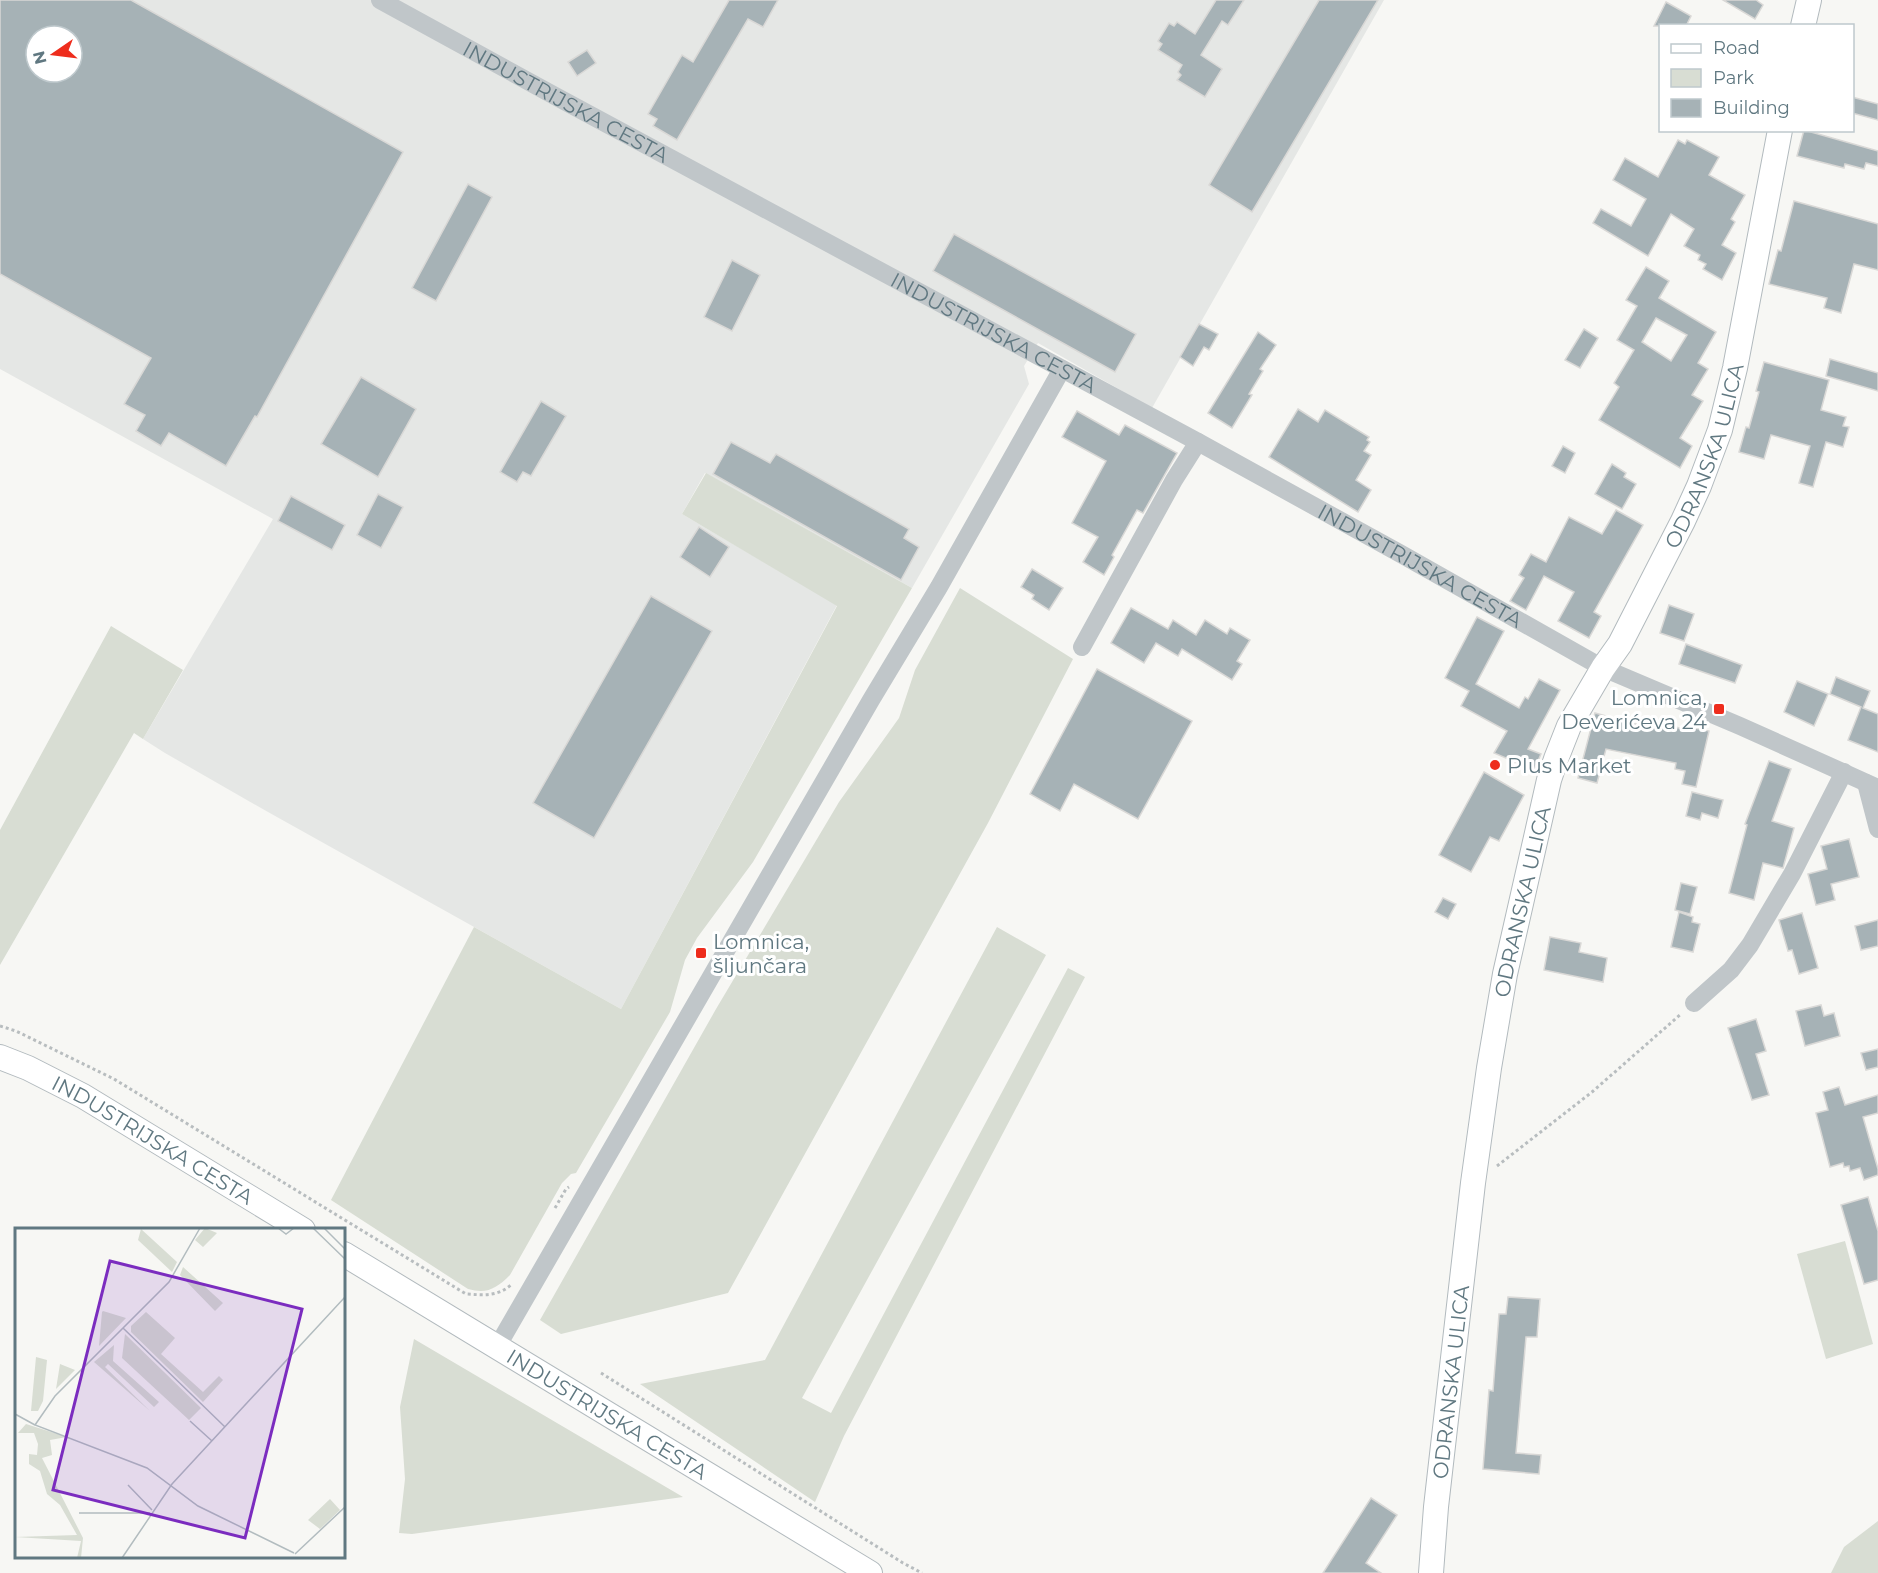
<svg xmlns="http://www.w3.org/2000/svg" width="1878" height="1573" font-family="Montserrat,sans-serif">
  <rect width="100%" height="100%" fill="#f7f7f4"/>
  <path fill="#e5e7e5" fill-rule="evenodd" d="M0,0H1384L1152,408L1038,343L1024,366L1029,384L912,588L705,473L682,514L837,605L621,1009L268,812L165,753L143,739L273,519L0,369ZM36,36H72V72H36Z"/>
  <g fill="#d8ddd3">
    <path d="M706,473L912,588L753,862L697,938L685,960L670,1012L576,1173L571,1174L562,1183L510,1275C496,1289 487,1294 468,1289L331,1200L474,927L621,1009L837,606L682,514Z"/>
    <path d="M960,588L1073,659L988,823L728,1293L561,1334L540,1320L716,1009L839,802L899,718L915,670Z"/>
    <path d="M111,626L183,670L143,739L134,733L0,965V830Z"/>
    <path d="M997,927L1046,955L802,1398L831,1413L1068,968L1085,977L844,1436L815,1502L640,1384L765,1360Z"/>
    <path d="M1845,1241L1873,1344L1826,1359L1797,1254Z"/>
    <path d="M414,1339L683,1497L412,1534L399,1533L405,1479L400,1407Z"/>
    <path d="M1878,1521V1573H1831L1844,1547Z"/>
  </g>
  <g fill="#a6b2b6" stroke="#d9d8d6" stroke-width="1.5" fill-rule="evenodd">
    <path d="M0,0H131L403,152L257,417L255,416L226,466L169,433L161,446L136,431L145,415L124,404L151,358L0,274ZM36,36H72V72H36Z"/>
    <path d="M729,0H778L763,27L748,19L677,140L653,126L657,119L648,114L682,55L693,62Z"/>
    <path d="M1216,0H1244L1228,25L1222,21L1201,55L1222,69L1205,97L1177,80L1181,75L1178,72L1182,65L1158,50L1162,44L1158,41L1169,23L1174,26L1177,22L1195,34Z"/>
    <path d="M1319,0H1378L1252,212L1209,185Z"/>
    <path d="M1723,0H1756L1763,5L1755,19Z"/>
    <path d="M1666,2L1691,16L1686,26H1654Z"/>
    <path d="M587,50L596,63L577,76L568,62Z"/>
    <path d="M1852,97L1878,104V120L1852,113Z"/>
    <path d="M1804,130L1878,151V166L1866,163L1864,169L1845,164L1844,168L1797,156Z"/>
    <path d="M1678,140L1685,144L1687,140L1719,157L1709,175L1745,195L1731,219L1735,222L1722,245L1736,253L1722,280L1703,269L1706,264L1698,260L1700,255L1684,246L1694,229L1671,214L1648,256L1593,223L1601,209L1631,226L1646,199L1613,180L1625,158L1658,177Z"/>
    <path d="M468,184L492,197L436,301L412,288Z"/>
    <path d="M1794,201L1878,224V270L1854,264L1841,313L1824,308L1827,298L1769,284L1778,250L1781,251Z"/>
    <path d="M954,234L1136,334L1115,372L933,271Z"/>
    <path d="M732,260L760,275L732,331L704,317Z"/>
    <path d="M1646,267L1669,281L1659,298L1716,332L1698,363L1708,369L1692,395L1703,401L1680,438L1692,446L1680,468L1599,420L1619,387L1614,383L1634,350L1617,340L1637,306L1626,300ZM1656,318L1687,335L1671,361L1642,342Z"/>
    <path d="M1199,324L1218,334L1209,350L1204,347L1193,366L1180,357Z"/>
    <path d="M1584,329L1598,338L1580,368L1565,360Z"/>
    <path d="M1258,332L1276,345L1260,369L1263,371L1249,394L1252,395L1232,428L1208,413Z"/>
    <path d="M1830,359L1878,373V391L1826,376Z"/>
    <path d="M1764,362L1829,380L1821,410L1846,417L1843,426L1849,427L1843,447L1826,442L1813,487L1799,483L1810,446L1771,435L1764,459L1739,452L1746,427L1749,428L1759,392L1756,391Z"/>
    <path d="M361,377L416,409L378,477L321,444Z"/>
    <path d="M541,401L566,416L531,476L523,472L517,482L500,472Z"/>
    <path d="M1298,409L1318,422L1325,410L1369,437L1367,440L1370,442L1364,451L1371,455L1356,480L1371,490L1358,512L1269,457Z"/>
    <path d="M1077,411L1119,435L1125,425L1177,453L1143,513L1137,510L1112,555L1114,557L1104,575L1083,562L1098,537L1072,523L1106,461L1062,437Z"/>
    <path d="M731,442L770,463L776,454L909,529L904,538L919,547L901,580L713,474Z"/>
    <path d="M1563,446L1575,453L1565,473L1552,466Z"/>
    <path d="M1612,464L1626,473L1624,477L1636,484L1622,509L1595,494Z"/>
    <path d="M378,494L403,507L381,548L357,535Z"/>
    <path d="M291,496L345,525L332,550L278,521Z"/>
    <path d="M1616,510L1643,525L1594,612L1601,616L1589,638L1558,621L1574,592L1544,576L1526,610L1510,601L1524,578L1519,575L1531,554L1546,562L1569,517L1602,534Z"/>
    <path d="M699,527L729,547L710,577L680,557Z"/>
    <path d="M1032,569L1063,588L1049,610L1032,599L1034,595L1021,587Z"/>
    <path d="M651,596L712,631L594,838L533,803Z"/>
    <path d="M1669,605L1694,614L1684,641L1660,633Z"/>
    <path d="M1131,608L1168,629L1173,620L1196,635L1205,620L1227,634L1230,628L1250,640L1237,661L1242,664L1232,680L1182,649L1178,656L1156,643L1144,663L1111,643Z"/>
    <path d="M1477,617L1504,631L1476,684L1519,708L1525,697L1528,699L1539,679L1560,690L1528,749L1541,754L1534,770L1494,753L1507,731L1461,706L1469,691L1445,678Z"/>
    <path d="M1686,644L1742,665L1735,683L1679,664Z"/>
    <path d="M1097,669L1192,721L1138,819L1074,784L1060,811L1030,794Z"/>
    <path d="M1836,677L1870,691L1863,708L1878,714V752L1848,740L1861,707L1830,694Z"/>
    <path d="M1797,681L1828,694L1814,726L1784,712Z"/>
    <path d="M1595,713L1643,726L1645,720L1684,729L1685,726L1709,731L1696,787L1682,784L1685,771L1675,769L1676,763L1606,749L1597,783L1578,778Z"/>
    <path d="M1769,761L1791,769L1772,821L1794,828L1783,868L1763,863L1754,900L1729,893L1747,825L1745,824Z"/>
    <path d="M1484,772L1524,795L1499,841L1490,837L1471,872L1439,855Z"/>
    <path d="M1692,792L1723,800L1718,818L1702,813L1700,820L1686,816Z"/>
    <path d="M1849,839L1859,877L1831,884L1835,900L1816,905L1808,874L1827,869L1821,846Z"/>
    <path d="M1681,883L1697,887L1690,914L1675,910Z"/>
    <path d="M1443,898L1456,904L1448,919L1435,912Z"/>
    <path d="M1679,912L1693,917L1692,922L1700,924L1693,952L1671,947Z"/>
    <path d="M1802,913L1818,968L1799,974L1792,950L1788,951L1779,920Z"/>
    <path d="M1878,920V946L1861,950L1855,926Z"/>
    <path d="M1550,937L1581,943L1579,952L1607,958L1603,982L1544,970Z"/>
    <path d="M1821,1005L1824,1016L1834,1013L1840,1036L1805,1046L1796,1011Z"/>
    <path d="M1756,1019L1766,1051L1756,1054L1769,1095L1752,1100L1728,1028Z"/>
    <path d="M1878,1049V1067L1866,1070L1861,1053Z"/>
    <path d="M1839,1087L1845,1105L1878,1095V1113L1863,1117L1878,1169V1175L1864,1180L1860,1168L1850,1171L1849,1166L1844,1167L1843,1163L1830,1167L1816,1113L1828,1110L1823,1092Z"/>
    <path d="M1868,1197L1878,1231V1280L1864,1284L1841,1205Z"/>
    <path d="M1508,1297L1540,1299L1537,1337H1526L1516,1453L1541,1455L1539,1474L1483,1469L1489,1390L1493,1391L1499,1314H1506Z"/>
    <path d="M1371,1498L1397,1515L1366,1563L1381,1573H1323Z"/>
  </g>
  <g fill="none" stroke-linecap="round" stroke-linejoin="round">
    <g stroke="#b2babe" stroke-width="26">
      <g id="secondary">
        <path d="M1803,26L1809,0"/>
        <path id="s2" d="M0,1057L28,1068L83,1096L303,1230"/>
        <path id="s3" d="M344,1254L870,1573"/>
        <path id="s4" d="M1431,1573L1436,1507L1473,1183L1489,1068L1505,974L1549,780L1556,759L1569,726L1603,668L1620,644L1683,521L1699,486L1720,430L1735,368L1780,130"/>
      </g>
    </g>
    <g stroke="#b8bdbf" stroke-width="3" stroke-dasharray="3 3" stroke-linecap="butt">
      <path d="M0,1026L16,1031L114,1079L466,1294C483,1295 498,1297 512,1284"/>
      <path d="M1497,1166L1592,1092L1681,1014"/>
      <path d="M555,1208L566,1189L569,1187"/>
      <path d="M601,1373L903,1563L922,1573"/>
    </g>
    <g stroke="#c0c6c9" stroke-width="18">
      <path id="s1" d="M380,0L555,96L1198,442L1401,554L1603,668L1740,726L1878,788"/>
      <path d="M1082,647L1174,480L1198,442"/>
      <path d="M1866,783L1878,829"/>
      <path d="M1694,1003L1731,970L1750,945L1792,874L1844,772"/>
      <path d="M497,1347L871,700L939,587L1062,369"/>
    </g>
    <use href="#secondary" stroke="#fff" stroke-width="24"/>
  </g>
  <g fill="#ee2d1d" stroke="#fff" stroke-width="2">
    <rect x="1713" y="703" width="12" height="12" rx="3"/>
    <circle cx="1495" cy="765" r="6"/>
    <rect x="695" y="947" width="12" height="12" rx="3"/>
  </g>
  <g text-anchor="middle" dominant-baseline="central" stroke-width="6" stroke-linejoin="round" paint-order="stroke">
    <g font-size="21" fill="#607881" stroke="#fff">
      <text stroke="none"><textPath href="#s1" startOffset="212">INDUSTRIJSKA CESTA</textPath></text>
      <text stroke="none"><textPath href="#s1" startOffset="698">INDUSTRIJSKA CESTA</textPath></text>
      <text stroke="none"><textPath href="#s4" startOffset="1164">ODRANSKA ULICA</textPath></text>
      <text stroke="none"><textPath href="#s1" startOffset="1184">INDUSTRIJSKA CESTA</textPath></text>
      <text stroke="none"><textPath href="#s4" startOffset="678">ODRANSKA ULICA</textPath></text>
      <text stroke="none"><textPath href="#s2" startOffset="174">INDUSTRIJSKA CESTA</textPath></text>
      <text stroke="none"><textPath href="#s4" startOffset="192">ODRANSKA ULICA</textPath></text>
      <text stroke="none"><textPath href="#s3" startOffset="308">INDUSTRIJSKA CESTA</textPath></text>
    </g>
    <g font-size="21" fill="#607881" stroke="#fff" text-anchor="start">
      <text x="1707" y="697" text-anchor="end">Lomnica,<tspan x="1707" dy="24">Deverićeva 24</tspan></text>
      <text x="1507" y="765">Plus Market</text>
      <text x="713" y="941">Lomnica,<tspan x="713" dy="24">šljunčara</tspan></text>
    </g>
  </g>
  <g transform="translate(15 1228)">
    <rect width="330" height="330" fill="#f7f7f4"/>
    <path d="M190,0L202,5L188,19L180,12ZM126,1L162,34L157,44L123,12ZM168,39L208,75L200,83L165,47ZM88,83L111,90L84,118L87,84ZM131,84L160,110L146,126L188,164L204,148L208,152L188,174L116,104V98ZM110,106L186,180L174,192L107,130ZM99,117L98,133L144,174L139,179L93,136L90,139L135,183L79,134ZM21,129L32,132L28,173L23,183H16ZM45,136L60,142L41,161ZM11,196L52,209L35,212L37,227L27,230L68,310L66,330H62L66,313L0,309L62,307L45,277L32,266L25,243L14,236V226L22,227L23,216L19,205H3ZM315,271L325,282L305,301L293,292Z" fill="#d8ddd3"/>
    <path fill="none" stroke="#b2bcbf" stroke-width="1.5" d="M185,0L154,54L40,168L20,197L132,240L183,278L279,325M263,0L271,6L279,0M298,0L330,31M309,0L330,21M108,100L210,199M0,186L20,197M175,193L197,213M113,257L137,282M64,285H135M280,326L330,279M107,330L157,256L330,69"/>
    <path fill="#7b2cbf" fill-opacity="0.15" stroke="#7b2cbf" stroke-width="3" d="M95,33L287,81L230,310L38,262Z"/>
    <rect width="330" height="330" fill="none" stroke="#607881" stroke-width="3"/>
  </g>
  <rect x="1659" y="24" width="195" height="108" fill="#ffffff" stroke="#bfc9cd" stroke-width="1.5"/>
  <rect x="1671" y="44" width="30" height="9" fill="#ffffff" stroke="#bfc9cd" stroke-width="1.5"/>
  <text x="1713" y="54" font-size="18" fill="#607881">Road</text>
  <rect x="1671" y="69" width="30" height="18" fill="#d8ddd3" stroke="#bfc9cd" stroke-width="1.5"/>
  <text x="1713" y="84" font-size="18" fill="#607881">Park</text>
  <rect x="1671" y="99" width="30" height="18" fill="#a6b2b6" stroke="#bfc9cd" stroke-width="1.5"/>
  <text x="1713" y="114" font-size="18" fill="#607881">Building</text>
  <g transform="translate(54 54) rotate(256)"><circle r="28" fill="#ffffff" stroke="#bfc9cd" stroke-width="1.5"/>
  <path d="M0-4.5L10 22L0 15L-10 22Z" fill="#ee2d1d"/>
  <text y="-9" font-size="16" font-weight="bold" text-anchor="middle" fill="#607881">N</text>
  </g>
</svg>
